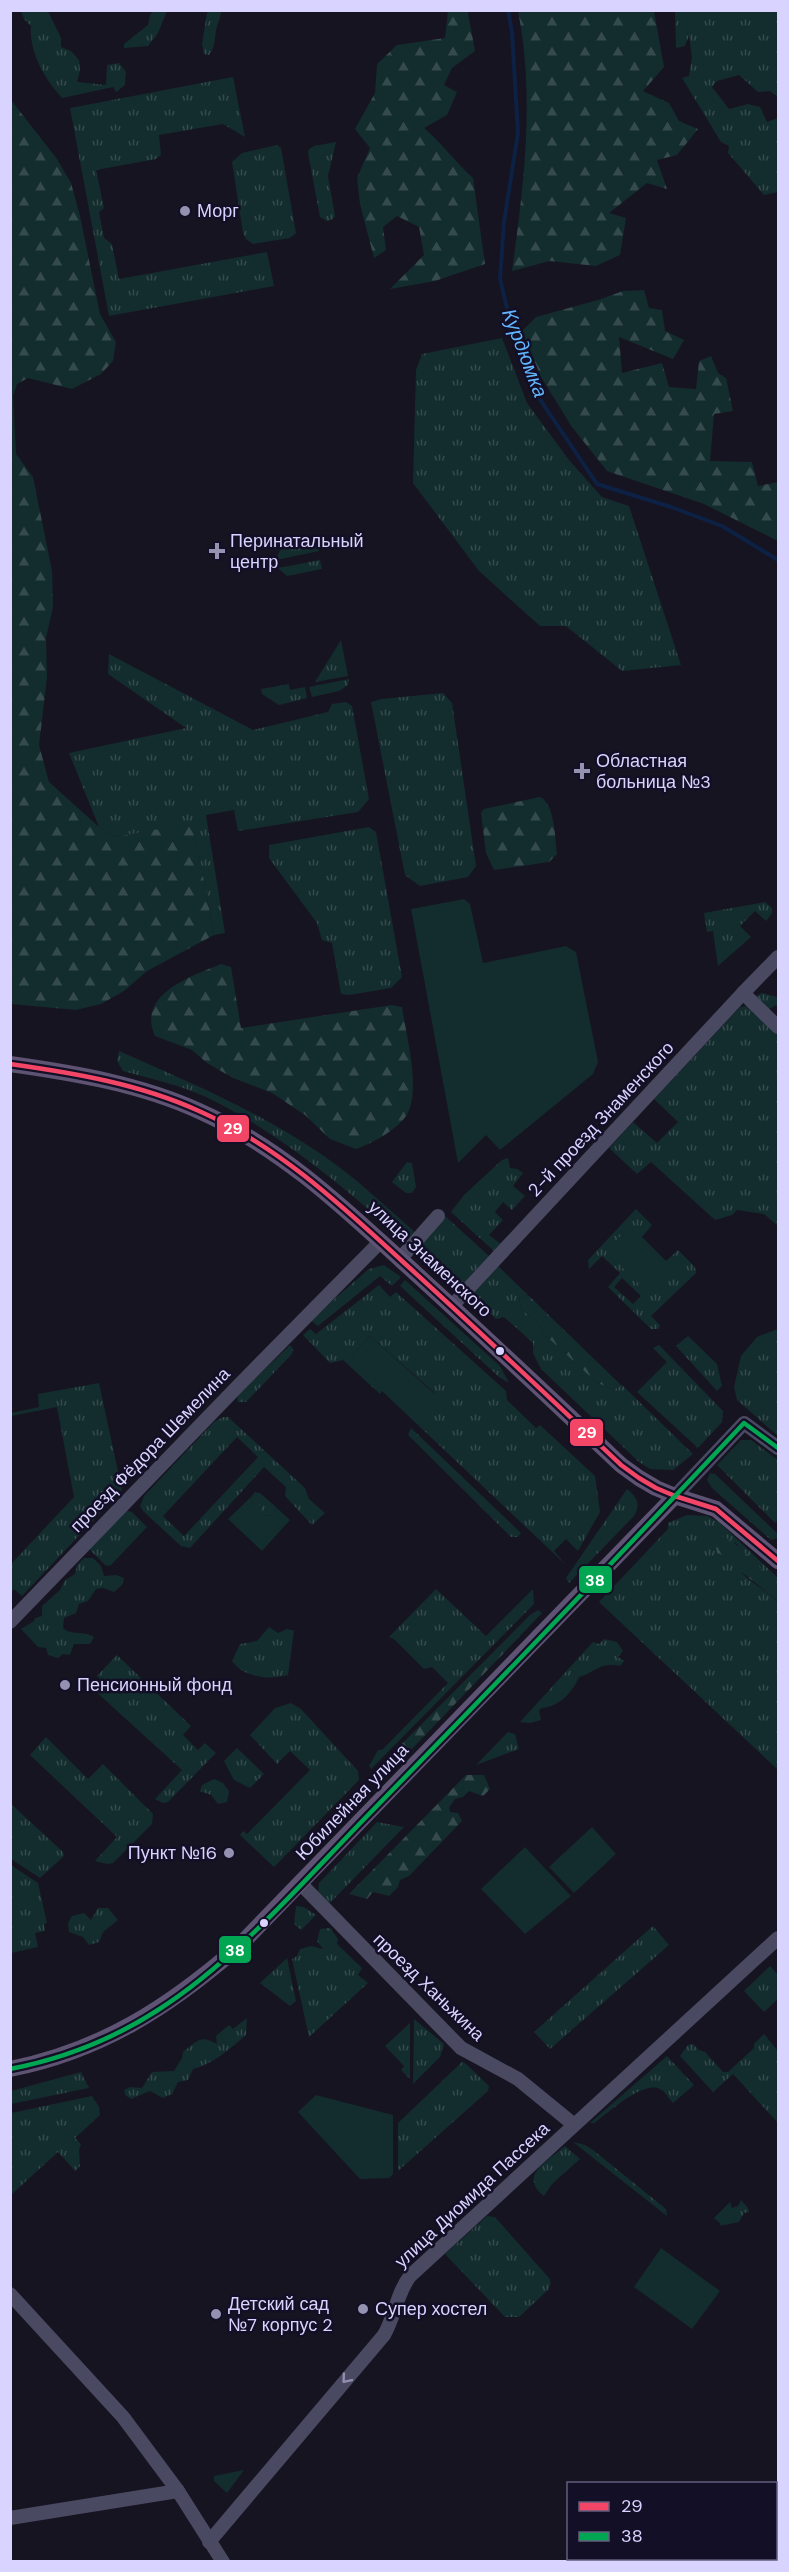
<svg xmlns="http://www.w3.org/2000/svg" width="789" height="2572" font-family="'DM Sans',sans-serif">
  <defs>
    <pattern id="grass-tufts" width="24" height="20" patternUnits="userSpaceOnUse" patternTransform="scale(1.5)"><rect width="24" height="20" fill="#132c2d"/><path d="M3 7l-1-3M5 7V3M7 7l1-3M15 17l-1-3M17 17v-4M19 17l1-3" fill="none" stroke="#354a4c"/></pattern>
    <pattern id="forest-firs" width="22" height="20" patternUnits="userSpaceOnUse" patternTransform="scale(1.5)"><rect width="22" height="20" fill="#132c2d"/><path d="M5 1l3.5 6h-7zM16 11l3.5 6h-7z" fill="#354a4c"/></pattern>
  </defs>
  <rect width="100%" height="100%" fill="#161421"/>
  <g fill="url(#grass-tufts)" fill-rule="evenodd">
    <path d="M154,10L167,11L158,33L148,46L124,48V44L148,25L150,15Z"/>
    <path d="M21,11H48L61,38V47L71,51L79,60L80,71L77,82L106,85L107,65L119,63L126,72L125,85L116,92L113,87L62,98C45,79 29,53 31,26L24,19Z"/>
    <path d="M210,11H221C221,19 217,23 216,31C214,41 216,45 209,55L204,54L202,44L207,13Z"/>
    <path d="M675,11H778V97L770,91L758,92L739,75L717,81L712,87L729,109L748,104L760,107L767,122L778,118V192L764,195L728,153L729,146L721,142L682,78L689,76L692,57L689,36L685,46L676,48Z"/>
    <path d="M233,77L245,137L223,124L159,135L161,155L156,159L96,170L104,208L99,212L104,238L112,244L119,279L267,252L274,286L109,316L70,108Z"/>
    <path d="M336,142L328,176L335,216L333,219L327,221L320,217L308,153L309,149L314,146Z"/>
    <path d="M277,145L281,148L296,233L290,238L253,244L246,239L243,233L232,162L242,153Z"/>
    <path d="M502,338L527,403L569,460L602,497L629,506L681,665L622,671L566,626H540L479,571L413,483L416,370L422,354Z"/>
    <path d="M317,543L319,551L276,560L280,550Z"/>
    <path d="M320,560L322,569L287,576L278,568Z"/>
    <path d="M341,640L348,676L315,682Z"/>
    <path d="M109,654L253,730L328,712L332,704L346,702L352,706L369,799L358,812L238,831L234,810L206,815L225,933L214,935L193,824L115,837L99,827L69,753L186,728L108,674Z"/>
    <path d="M349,679L348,685L339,691L312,697L309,687Z"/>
    <path d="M289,684L290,690L305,687L307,698L279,705L262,694L261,689Z"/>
    <path d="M443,693L452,703L476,866L468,877L420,886L405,875L371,702L382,699Z"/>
    <path d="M369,827L376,832L402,977L391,988L349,995L341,994L332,943L322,940L317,923L269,858V845Z"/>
    <path d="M765,902L772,908V913L766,921L755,911L740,926L751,937L718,966L713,931L707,932L704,913Z"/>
    <path d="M762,993L778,997V1007L776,1005L768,1010L756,999V996Z"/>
    <path d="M746,1006L778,1034V1226L764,1214L737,1210L732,1215L715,1220L651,1162L637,1174L609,1148L633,1122L657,1143L678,1122L654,1099L740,1007Z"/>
    <path d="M119,1051C187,1081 256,1110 318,1152C353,1175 384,1205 416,1233L408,1237L399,1235C337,1182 280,1133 206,1097C180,1085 151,1079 123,1071L117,1061Z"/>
    <path d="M508,1158L510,1168L517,1169L523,1173L513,1186L525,1196L512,1210L503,1202L495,1212L503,1220L489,1235L501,1244L494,1251L451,1212L464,1195L502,1160Z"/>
    <path d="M407,1162L412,1163L416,1187L412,1193H406L392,1182Z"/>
    <path d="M636,1209L652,1225L642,1237L666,1261L678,1250L695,1267L696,1273L651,1316L660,1325L658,1329H651L608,1287L620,1273L602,1256L589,1269L588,1260ZM622,1278L641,1296L633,1304L614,1287Z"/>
    <path d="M445,1216L489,1256L463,1284C448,1287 433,1267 423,1258L421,1245Z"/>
    <path d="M496,1264L528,1295L519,1298L521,1309L538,1323L543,1333L596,1382L613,1390L622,1385L693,1454L673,1470L650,1469L639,1462L541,1369L533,1353V1343L504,1317L496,1319L473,1295L474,1290Z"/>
    <path d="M384,1265L401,1277L392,1286L380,1276L318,1326L310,1320L369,1269Z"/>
    <path d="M405,1280L500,1366L509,1383L499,1377L400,1286Z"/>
    <path d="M379,1285L390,1297L396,1292L506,1391L507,1400L536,1428L540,1425L595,1476L600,1512L578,1551L566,1539L554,1551L566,1565L382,1391L380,1394L343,1360L330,1363L303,1335L310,1329L316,1334ZM370,1336L436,1394L351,1357Z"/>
    <path d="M778,1329V1436L737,1400L734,1387L741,1356L757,1337Z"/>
    <path d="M688,1336L717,1364L722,1386L717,1391L676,1346Z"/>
    <path d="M290,1345L294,1350L291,1355L246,1402H238L237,1396Z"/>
    <path d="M659,1345L723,1411L722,1422L698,1448L637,1392L667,1362L653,1348Z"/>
    <path d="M99,1383L122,1490L22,1596L14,1589L11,1593V1564L74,1497L57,1407L11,1416V1413L39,1407L38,1394Z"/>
    <path d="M223,1417H228L305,1488L309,1499L325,1513L312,1525L285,1496L286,1487L264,1467L190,1548L181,1546L143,1511L140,1506L144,1496L214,1422ZM237,1437L258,1457L184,1536L163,1516Z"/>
    <path d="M411,1428L521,1533L518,1537H511L408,1435Z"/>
    <path d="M741,1440H751L778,1460V1519L775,1523L717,1465Z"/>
    <path d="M710,1473L715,1474L778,1534V1538L771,1540L712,1488L707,1480Z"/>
    <path d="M627,1489C637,1497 641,1505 634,1516L569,1583L566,1578Z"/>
    <path d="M255,1492L260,1493L277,1508L274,1515L265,1516L253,1504L251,1497Z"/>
    <path d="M124,1510L132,1512L147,1527L110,1566L105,1565L87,1547Z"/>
    <path d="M687,1515L707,1516L719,1522L778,1578V1587L743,1553L735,1542C731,1579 755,1579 777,1601L778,1770L599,1602L668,1529V1523Z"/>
    <path d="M84,1558H93L101,1566L104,1576L116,1575L124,1578L123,1584L114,1592L103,1588L96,1589L88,1601L79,1604L76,1613L64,1618L63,1628C71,1636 84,1630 94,1637L90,1644H74L70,1655L63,1654L58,1658L48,1655L46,1648L38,1647L21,1629L34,1621L35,1618L42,1616V1606L60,1590L65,1580L75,1574L77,1565Z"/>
    <path d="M436,1589L486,1636L533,1589L534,1604L371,1769L369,1766L378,1750H382L448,1683L432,1667L424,1669L394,1639L389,1637Z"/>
    <path d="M269,1627L278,1633L287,1629L294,1631L288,1675C269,1680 244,1678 232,1661L240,1644L257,1641Z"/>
    <path d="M604,1639L617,1642L623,1651L618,1657L624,1661L620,1666C598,1662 597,1672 579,1677C572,1693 559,1707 541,1708L539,1711L541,1720L530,1723L520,1722L593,1642L599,1644Z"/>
    <path d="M117,1655L191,1726L183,1735L198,1750L205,1743L216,1753L168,1802L163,1803L155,1799L182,1770L93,1689L101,1680L97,1676Z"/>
    <path d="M291,1703L301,1709L358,1771L359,1780L274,1867L240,1835L243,1831L247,1834L310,1770L290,1751L277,1764L250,1735L275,1708Z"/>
    <path d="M508,1732L515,1734L519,1749L476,1765Z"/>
    <path d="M46,1737L88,1779L103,1764L153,1814L152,1824L113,1863L107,1864L95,1861L117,1837L30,1755Z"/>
    <path d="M237,1748L264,1774L250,1788L234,1780L224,1761Z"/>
    <path d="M214,1779L223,1783L229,1791L227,1802L218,1804L211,1795L200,1791L202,1785Z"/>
    <path d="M10,1803L63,1852L64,1856L40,1878L11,1859Z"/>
    <path d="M377,1822L404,1827L327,1906L318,1892L319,1883Z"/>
    <path d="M11,1865L38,1883L47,1923L44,1924L45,1931L35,1933L38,1947L11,1953Z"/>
    <path d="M296,1906L304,1907L316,1915L301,1930L294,1924Z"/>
    <path d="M98,1908H108L118,1920L103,1932L99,1942L89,1945L83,1937L69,1932L68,1923L72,1916L84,1913L91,1920Z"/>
    <path d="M653,1926L669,1945L550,2049L534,2032Z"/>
    <path d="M330,1928L338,1939L337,1944L362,1968L358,1975L368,1983L309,2037L292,1959L297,1956L300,1949L311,1946L323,1949L317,1941L320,1929Z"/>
    <path d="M287,1958L296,2001L290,2006L260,1983Z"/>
    <path d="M770,1966L778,1975V1999L764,2012L744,1991Z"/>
    <path d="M247,2018L246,2035C230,2049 213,2064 193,2069L188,2080L178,2082L172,2094L163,2098L150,2091L131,2099L125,2095L124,2090L130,2087L142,2088L152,2072L174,2071L182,2058L183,2052C197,2041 201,2034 217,2044L216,2036L229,2025L233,2029Z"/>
    <path d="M414,2019L444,2044L440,2057L413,2084Z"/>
    <path d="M410,2023V2079L401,2070L404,2066L385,2046Z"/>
    <path d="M764,2034L778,2051V2123L733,2074L713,2092L680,2056L688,2045L693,2044L699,2050L705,2052L723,2072H728L754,2048V2044Z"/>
    <path d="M667,2056L694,2085L673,2103C669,2099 665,2091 660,2089C643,2080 608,2113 594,2123H590Z"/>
    <path d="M462,2062L465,2063L489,2086L488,2091L398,2171V2123Z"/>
    <path d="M81,2072L89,2088L11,2104V2091Z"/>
    <path d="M92,2096L99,2107L100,2115L75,2138L81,2144L79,2150L80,2166L75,2171L58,2152L11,2195V2113Z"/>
    <path d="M573,2142L585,2145L593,2150L666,2209L667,2216Z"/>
    <path d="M565,2146L580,2159L552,2184L544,2196C518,2175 548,2161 565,2146Z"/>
    <path d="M741,2200L748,2208L749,2212L744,2213L739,2222L719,2226L721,2224L714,2218L730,2202L732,2208L738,2206Z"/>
    <path d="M487,2216L495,2217L549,2278L551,2283L548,2290L519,2317H505L445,2254Z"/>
    <path d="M244,2470L227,2493L214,2481V2476Z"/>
  </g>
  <g fill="url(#forest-firs)">
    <path d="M448,11H470L468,13L475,51L452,68L444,85L457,92L447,115L424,128C442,143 455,162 473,178L485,264L435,281L390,289L424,255L419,227L397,216L383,227L386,250L374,258L360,204L357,178L370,148L355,129L375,93L377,64L397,45L445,38Z"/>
    <path d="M518,11H654L664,67L643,91L669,103L679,121L698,129L677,155L657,160L667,189L647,183L609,213L626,218L620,255L596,266L550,261L512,271C524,184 535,98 518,11Z"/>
    <path d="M11,100L57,159L71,183L80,216L100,314L116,342L113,361L101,374L72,389L28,378L17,384L13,396L16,454L33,477L52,571L53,607L46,638L47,677L39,745L49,782L99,827L115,837L193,823L214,935L147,971L124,991L101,1004L76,1010L11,1004Z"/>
    <path d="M644,290L649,308L662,310L665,331L684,340L673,359L619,337L622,373L662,363L669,387L696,389L699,361L711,356L718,373L726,378L733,411L714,414L710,461L752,462L758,486L778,482V541L704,504L607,471L572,427L541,377L522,331L536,317L598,300L623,291Z"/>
    <path d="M540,797C555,804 555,838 557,854L549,862L494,870L486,853L481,813L484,809Z"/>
    <path d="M221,964L231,967L241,1028L392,1005L402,1007C406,1035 422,1092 406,1116C397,1130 371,1144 356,1149L330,1139L305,1115L272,1093L233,1078L207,1063L192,1050L155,1036C136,994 192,976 221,964Z"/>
    <path d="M528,1295L621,1385H622L613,1390L596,1382L543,1333L538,1323L521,1309L519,1298Z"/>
    <path d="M723,1536C739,1544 766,1573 778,1587V1608L777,1600L740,1571L733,1559L717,1553L715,1541Z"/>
    <path d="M538,1610L542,1613L387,1775L374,1772L530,1615Z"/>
    <path d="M466,1775H484L490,1789L483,1796L469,1791L463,1797L455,1799L449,1808L450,1812L458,1813L462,1821L409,1876L400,1880L398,1887L389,1896L373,1892L367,1899L349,1894Z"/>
  </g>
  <g fill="#132c2d">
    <path d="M464,899L470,904L483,963L566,946L576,952L598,1062L593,1074L500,1150L486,1135L458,1163L411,909Z"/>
    <path d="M626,1230L665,1269L644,1289L606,1251Z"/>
    <path d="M370,1336L436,1395L417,1416L351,1357Z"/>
    <path d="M251,1497L253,1504L262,1505V1512L265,1516L274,1515L277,1508L290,1520L262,1551L228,1519Z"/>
    <path d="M592,1827L616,1854L574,1893L549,1867Z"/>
    <path d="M525,1847L571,1896L525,1934L481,1889Z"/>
    <path d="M316,2095L393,2115V2174L389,2178L360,2179L298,2112Z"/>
    <path d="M661,2248L720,2291L692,2329L634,2287Z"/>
  </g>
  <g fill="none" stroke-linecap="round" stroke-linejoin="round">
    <path stroke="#0d2144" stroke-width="4" d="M508,10L512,33L518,133L504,222L500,279L512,329L537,395L597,484L671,507L722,526L778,560"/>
    <g stroke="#4a4962" stroke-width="14">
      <path d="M743,993L778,1027"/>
      <path d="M400,1259L438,1216"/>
      <path d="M452,1306L743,993L778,957"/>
      <path d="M675,1496L744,1423L778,1448"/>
      <path d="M10,1622L237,1387L381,1241"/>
      <path d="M300,1883L461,2048L518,2079L573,2124"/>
      <path d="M10,2294L123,2417L178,2491L223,2562"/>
      <path d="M10,2518L178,2491"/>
      <path d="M209,2542L384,2335C395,2316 397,2293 410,2276L778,1938"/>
    </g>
    <g stroke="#5e5373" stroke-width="16">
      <path d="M10,1064C74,1073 140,1084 199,1111C278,1146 340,1204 402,1261C476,1328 549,1397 621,1465L639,1478L656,1488L675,1496L716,1509L778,1561"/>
      <path d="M10,2069C101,2051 169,2007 238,1947L675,1496"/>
    </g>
    <g stroke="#130f26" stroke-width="9">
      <path id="bus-1" d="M10,1064C74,1073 140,1084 199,1111C278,1146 340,1204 402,1261C476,1328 549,1397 621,1465L639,1478L656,1488L675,1496L716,1509L778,1561"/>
    </g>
    <g stroke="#130f26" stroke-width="9">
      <path id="bus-2" d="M10,2069C62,2059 113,2039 158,2010C237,1960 306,1878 372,1811C497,1683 621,1554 744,1423L778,1448"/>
    </g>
    <use href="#bus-1" stroke="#f34667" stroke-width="4.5"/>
    <use href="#bus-2" stroke="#00a651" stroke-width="4.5"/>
  </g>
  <defs><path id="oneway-chevron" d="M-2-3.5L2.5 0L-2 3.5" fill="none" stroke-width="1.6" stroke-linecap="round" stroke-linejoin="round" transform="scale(1.5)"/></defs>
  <use stroke="#928eb0" href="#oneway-chevron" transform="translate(346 2379) rotate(130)"/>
  <g fill="#9591b1" stroke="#130f26" stroke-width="2">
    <circle cx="185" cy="211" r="6"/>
    <path d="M214 542h6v6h6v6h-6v6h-6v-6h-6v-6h6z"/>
    <path d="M579 762h6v6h6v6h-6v6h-6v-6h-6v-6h6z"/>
    <circle cx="65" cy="1685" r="6"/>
    <circle cx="229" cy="1853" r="6"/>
    <circle cx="363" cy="2309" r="6"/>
    <circle cx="216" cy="2314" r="6"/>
  </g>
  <g fill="#d9d4ff" stroke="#130f26" stroke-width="2">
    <circle cx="500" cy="1351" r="5"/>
    <circle cx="264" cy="1923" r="5"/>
  </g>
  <g text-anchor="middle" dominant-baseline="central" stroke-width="5" stroke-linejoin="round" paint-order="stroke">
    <g font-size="18" fill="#d9d4ff" stroke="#130f26" text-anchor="start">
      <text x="197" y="211">Морг</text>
      <text x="230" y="541">Перинатальный<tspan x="230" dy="21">центр</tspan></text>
      <text x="596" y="761">Областная<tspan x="596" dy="21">больница №3</tspan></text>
      <text x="77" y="1685">Пенсионный фонд</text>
      <text x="217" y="1853" text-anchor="end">Пункт №16</text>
      <text x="228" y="2304">Детский сад<tspan x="228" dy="21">№7 корпус 2</tspan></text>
      <text x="375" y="2309">Супер хостел</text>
    </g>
    <g font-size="18" fill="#d9d4ff" stroke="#130f26">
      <text transform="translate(601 1119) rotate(-47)">2-й проезд Знаменского</text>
      <text transform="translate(430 1259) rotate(43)">улица Знаменского</text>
      <text transform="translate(150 1450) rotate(-46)">проезд Фёдора Шемелина</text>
      <text transform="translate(352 1802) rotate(-46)">Юбилейная улица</text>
      <text transform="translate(429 1987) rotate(44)">проезд Ханьжина</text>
      <text transform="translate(472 2195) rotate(-43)">улица Диомида Пассека</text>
    </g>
    <g font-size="20" font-style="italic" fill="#62b6ff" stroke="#130f26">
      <text transform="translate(525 353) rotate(69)">Курдюмка</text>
    </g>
  </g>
  <g stroke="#130f26" stroke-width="2">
    <rect x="216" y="1114" width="34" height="29" rx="6" fill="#f34667"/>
    <rect x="569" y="1418" width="35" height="29" rx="6" fill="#f34667"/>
    <rect x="578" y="1565" width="35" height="29" rx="6" fill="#00a651"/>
    <rect x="218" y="1935" width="34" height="29" rx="6" fill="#00a651"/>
  </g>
  <g font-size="16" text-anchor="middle" font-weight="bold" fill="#fff">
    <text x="233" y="1134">29</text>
    <text x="587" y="1438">29</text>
    <text x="595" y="1586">38</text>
    <text x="235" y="1956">38</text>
  </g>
  <rect width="789" height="2572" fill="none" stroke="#d9d4ff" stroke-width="24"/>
  <rect x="567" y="2482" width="210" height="78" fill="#130f26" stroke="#625e7d" stroke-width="1.5"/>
  <rect x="579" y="2502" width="30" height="9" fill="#f34667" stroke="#625e7d" stroke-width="1.5"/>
  <text x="621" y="2512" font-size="18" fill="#d9d4ff">29</text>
  <rect x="579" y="2532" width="30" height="9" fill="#00a651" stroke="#625e7d" stroke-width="1.5"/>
  <text x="621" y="2542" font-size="18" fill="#d9d4ff">38</text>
</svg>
